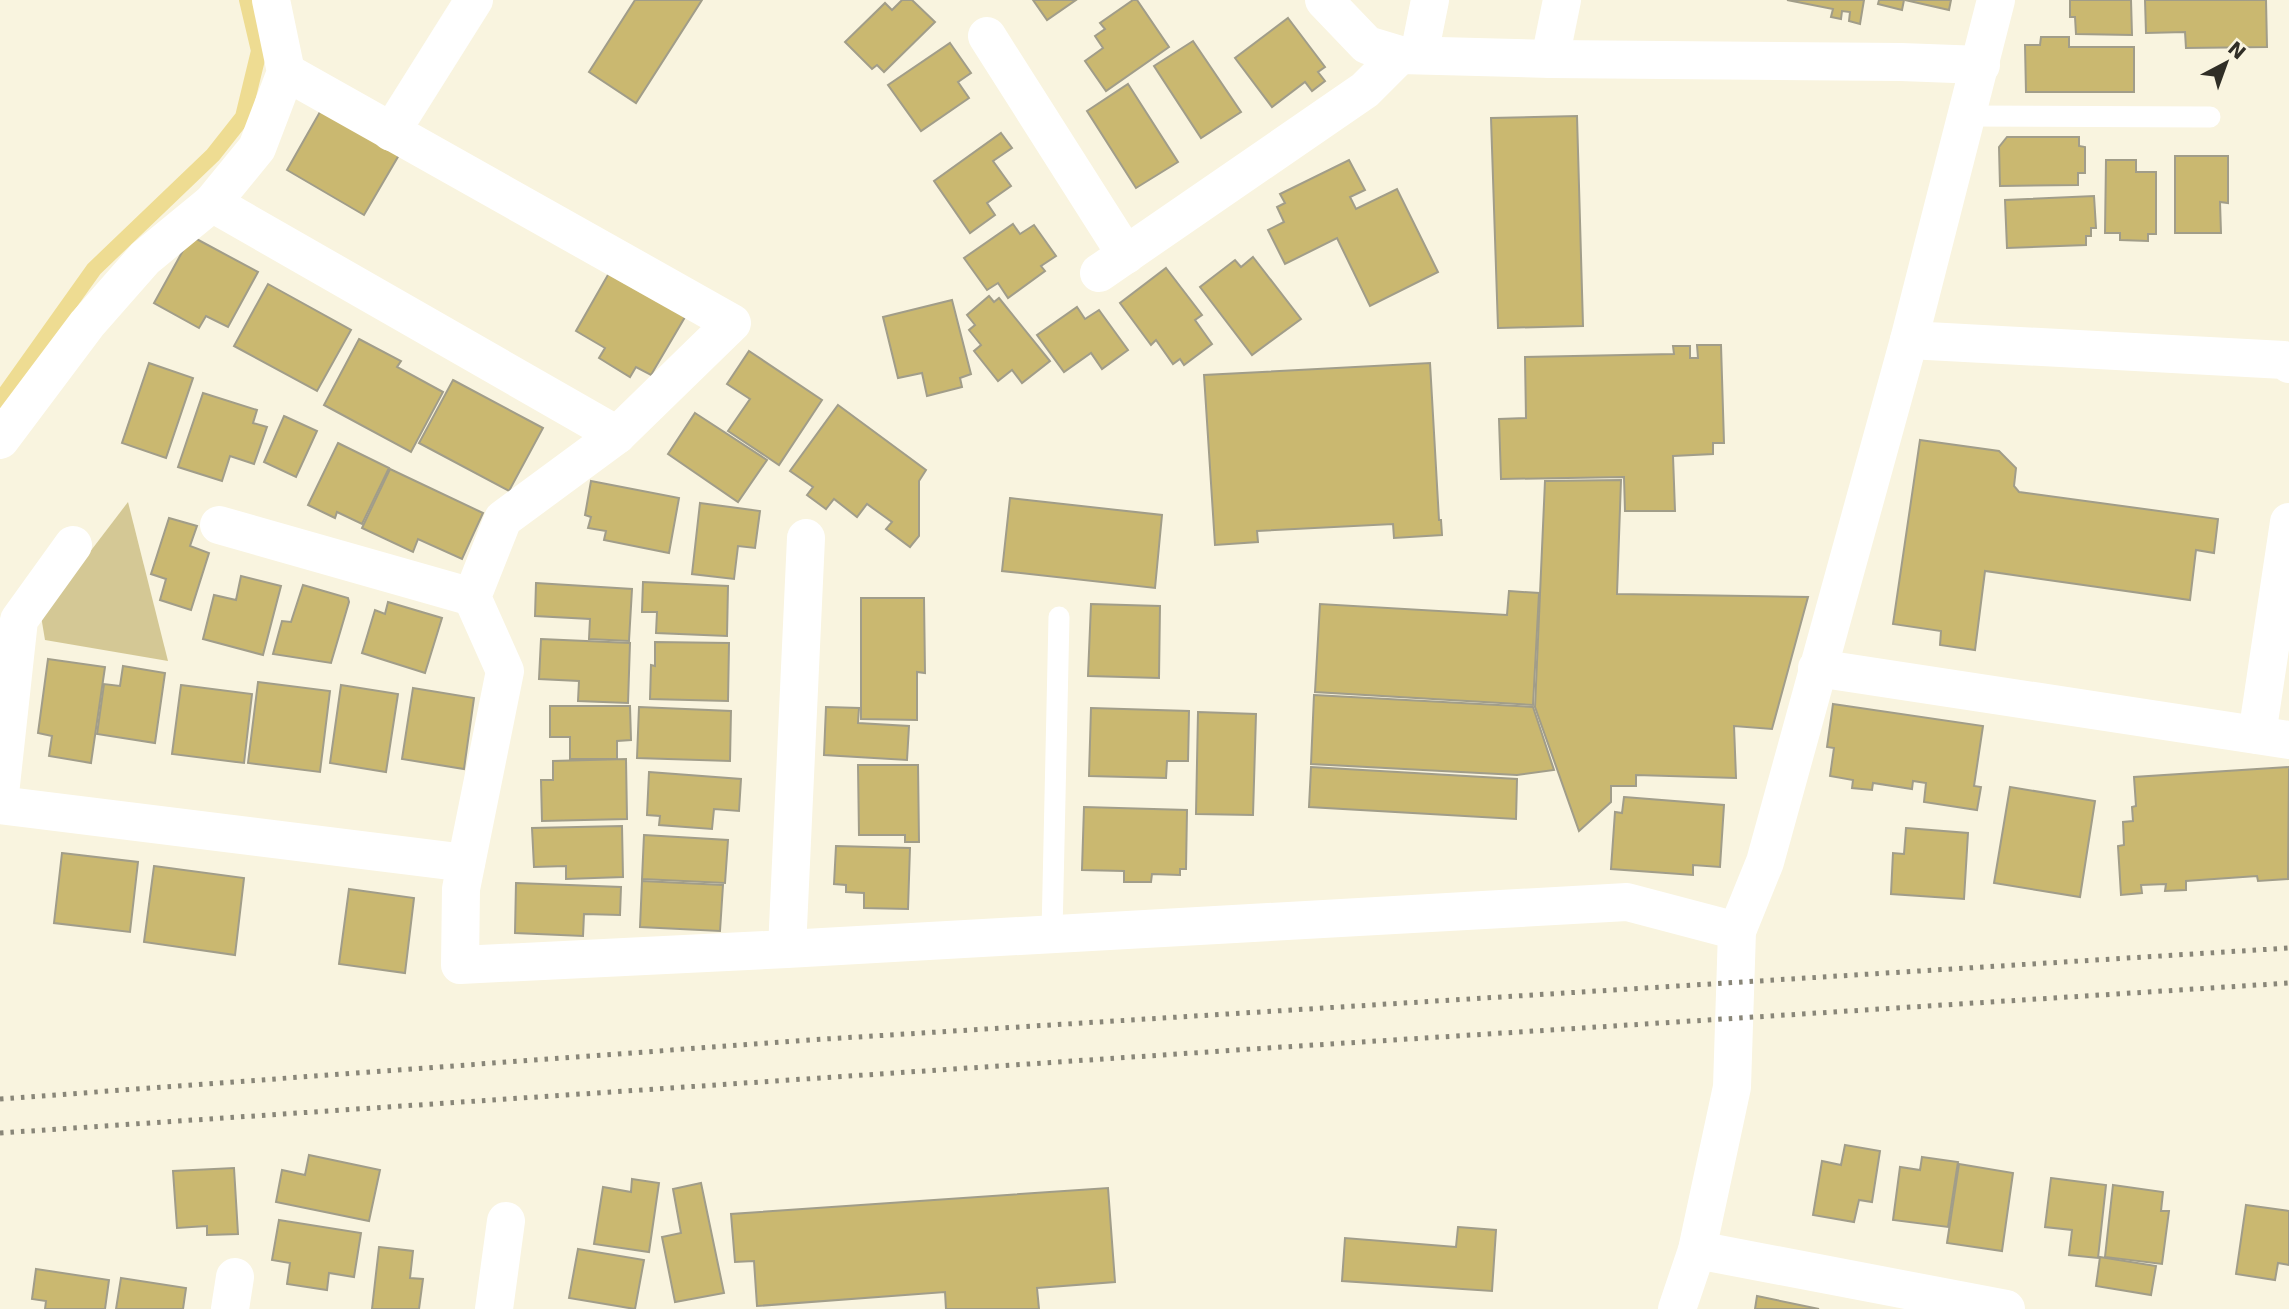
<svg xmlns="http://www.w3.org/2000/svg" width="2289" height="1309" font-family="'DejaVu Sans',sans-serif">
  <rect width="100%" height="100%" fill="#f9f4df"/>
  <path fill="#d4c895" d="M128,502L168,661L45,640L41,616Z"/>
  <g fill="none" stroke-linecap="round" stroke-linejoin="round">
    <path stroke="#eedc92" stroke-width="16" d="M0,401L94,269L213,155L243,117L259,51L247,0"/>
  </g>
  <g fill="#cab870" stroke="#a19d89" stroke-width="2">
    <path d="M635,0H702L636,103L589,72Z"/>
    <path d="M902,0H912L935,22L884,72L877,65L872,69L845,42L885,3L892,10Z"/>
    <path d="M1033,0H1076L1047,20Z"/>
    <path d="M1133,0H1137L1169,47L1106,91L1085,61L1103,48L1095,36L1105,29L1100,23Z"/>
    <path d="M1787,0H1864L1860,24L1849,21L1850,12L1842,11L1841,19L1831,17L1833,9Z"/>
    <path d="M1879,0H1904L1902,10L1878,4Z"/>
    <path d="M1905,0H1951L1949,10Z"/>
    <path d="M2070,0H2131L2132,35L2076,34L2075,17H2070Z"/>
    <path d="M2145,0H2266L2267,47L2186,48L2185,32L2146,33Z"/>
    <path d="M1288,18L1325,67L1318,72L1325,81L1312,91L1305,82L1272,107L1235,58Z"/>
    <path d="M2041,37H2069V47H2134V92H2026L2025,45H2040Z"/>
    <path d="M1193,41L1241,112L1201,138L1154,66Z"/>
    <path d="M950,43L971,73L958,82L969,98L921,131L888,85Z"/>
    <path d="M1128,84L1178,162L1136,188L1087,111Z"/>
    <path d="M321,110L399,155L364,215L287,170Z"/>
    <path d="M1577,116L1583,326L1498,328L1491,118Z"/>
    <path d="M1001,133L1012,148L993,161L1011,186L987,203L995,215L970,233L934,181Z"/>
    <path d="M2007,137H2079V146L2085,147V173H2078V185L2000,186L1999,147Z"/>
    <path d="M2175,156H2228V203L2220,202L2221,233H2175Z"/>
    <path d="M1349,160L1365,190L1350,197L1356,209L1397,189L1438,272L1370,306L1337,238L1285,264L1268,230L1284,222L1277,207L1285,203L1280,194Z"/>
    <path d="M2106,160H2136V172H2156V234H2148V241L2120,240V233H2105Z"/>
    <path d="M2094,196L2096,228H2091V236H2086V245L2007,248L2005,200Z"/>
    <path d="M1013,224L1020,234L1034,225L1056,256L1041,266L1045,271L1008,298L998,283L987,290L964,258Z"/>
    <path d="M191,236L258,272L228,327L206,316L199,328L154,303Z"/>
    <path d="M1253,257L1301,319L1252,355L1200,287L1235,260L1241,267Z"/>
    <path d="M1166,268L1202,315L1195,320L1212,344L1184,365L1180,359L1173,364L1156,340L1151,345L1120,303Z"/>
    <path d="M609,273L685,317L651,375L636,367L630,377L599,358L605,348L576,331Z"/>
    <path d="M268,284L351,330L317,391L234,346Z"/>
    <path d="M989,296L994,302L999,298L1050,361L1022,383L1012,370L998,381L974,351L981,345L969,330L975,325L967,315Z"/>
    <path d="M952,300L971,374L960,378L962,387L927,396L922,373L898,378L883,317Z"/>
    <path d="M1077,307L1085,319L1099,310L1128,350L1102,369L1091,353L1064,372L1037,335Z"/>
    <path d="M359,339L401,361L397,367L443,392L411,452L324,405Z"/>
    <path d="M1697,345H1721L1724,443H1713V454L1673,456L1675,511H1625L1624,477L1501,479L1499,419L1526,418L1525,357L1674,354L1673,346H1690V358H1698Z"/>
    <path d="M749,351L822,400L779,465L728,431L750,399L727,384Z"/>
    <path d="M149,363L193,378L166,458L122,443Z"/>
    <path d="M1430,363L1439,520H1441L1442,535L1394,538L1393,524L1257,531L1258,542L1215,545L1204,375Z"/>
    <path d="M453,380L543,428L509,491L419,443Z"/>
    <path d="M203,393L257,410L253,423L267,427L254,464L230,456L222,481L178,467Z"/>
    <path d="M838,405L926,470L919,481V536L910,547L886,529L892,522L867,504L857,517L834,499L826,509L807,495L813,487L790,471Z"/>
    <path d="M695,413L767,460L738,502L668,454Z"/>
    <path d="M284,416L317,431L296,477L264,462Z"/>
    <path d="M1920,440L1999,451L2016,468L2014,486L2019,492L2218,519L2214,553L2196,550L2190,600L1985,571L1975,650L1940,645L1941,631L1893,624Z"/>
    <path d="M338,443L389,468L362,524L337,512L335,518L308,505Z"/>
    <path d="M390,469L483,513L462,559L418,539L413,552L362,528Z"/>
    <path d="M1621,480L1617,594L1808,597L1772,729L1734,726L1736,778L1636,775V786H1611V802L1579,831L1535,707L1545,481Z"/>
    <path d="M591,481L679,498L669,553L604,540L606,531L588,528L591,517L585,515Z"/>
    <path d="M1010,498L1162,515L1155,588L1002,571Z"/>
    <path d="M700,503L760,511L755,548L738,546L734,579L692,574Z"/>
    <path d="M169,518L197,526L190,546L209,553L191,610L160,600L166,579L151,574Z"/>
    <path d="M241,576L281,586L263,655L203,639L214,595L236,600Z"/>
    <path d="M643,582L728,586L727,636L656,633L657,612H642Z"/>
    <path d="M536,583L632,589L629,641L589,639L590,619L535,616Z"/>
    <path d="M303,585L348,598L349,602L331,663L273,654L282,621L291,622Z"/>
    <path d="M1509,591L1539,593L1533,705L1315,692L1320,604L1507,615Z"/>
    <path d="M861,598H924L925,673L917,672V720L861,719Z"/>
    <path d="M388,602L442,618L425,673L362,653L375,610L385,614Z"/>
    <path d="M1091,604L1160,606L1159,678L1088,676Z"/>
    <path d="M541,639L630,643L628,703L578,701L579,681L539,679Z"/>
    <path d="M655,642L729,643L728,701L650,699L651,665L655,666Z"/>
    <path d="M48,659L105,667L91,763L49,756L52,736L38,733Z"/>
    <path d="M123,666L165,673L155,743L97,734L104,684L120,686Z"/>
    <path d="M258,682L330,691L320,772L248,763Z"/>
    <path d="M181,685L252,694L244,763L172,754Z"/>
    <path d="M341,685L398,694L386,772L330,763Z"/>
    <path d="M413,688L474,698L464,769L402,759Z"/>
    <path d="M1314,695L1533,707L1554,770L1517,775L1311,764Z"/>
    <path d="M1833,704L1983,726L1974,786L1981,787L1977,810L1924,802L1926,783L1913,781L1912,789L1873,783L1872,790L1852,788L1853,780L1830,776L1834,748L1827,747Z"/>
    <path d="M550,706H630L631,740L617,741V759H570V737H550Z"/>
    <path d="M639,707L731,711L730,761L637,758Z"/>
    <path d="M826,707L859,708L858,723L909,726L907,760L824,755Z"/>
    <path d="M1091,708L1189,711L1188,761H1167L1166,778L1089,776Z"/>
    <path d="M1198,712L1256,714L1253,815L1196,814Z"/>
    <path d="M626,759L627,819L542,821L541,780H553V761Z"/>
    <path d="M858,765H918L919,842H905V835H859Z"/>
    <path d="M1311,767L1517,779L1516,819L1309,807Z"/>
    <path d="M2289,767L2288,879L2258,881L2257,876L2186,881V890L2165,891L2166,884L2141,885L2142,893L2121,895L2118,846L2124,845L2123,822L2133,821L2132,807L2136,806L2134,777Z"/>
    <path d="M649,772L741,779L739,811L714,809L712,829L659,825L660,816L647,815Z"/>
    <path d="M2010,787L2095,801L2080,897L1994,883Z"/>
    <path d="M1624,797L1724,805L1720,867L1693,865V875L1611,869L1615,812L1622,813Z"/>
    <path d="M1084,807L1187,810L1186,869H1180V875L1152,874L1151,882H1124V871L1082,870Z"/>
    <path d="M622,826L623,877L566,879V866L534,867L532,828Z"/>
    <path d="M1906,828L1968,833L1964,899L1891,894L1893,853L1904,854Z"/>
    <path d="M644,835L728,840L725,883L642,879Z"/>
    <path d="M836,846L910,848L908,909L864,908V893L846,892V885L834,884Z"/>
    <path d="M62,853L138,862L130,932L54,923Z"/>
    <path d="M154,866L244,878L235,955L144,942Z"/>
    <path d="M642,881L723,885L720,931L640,927Z"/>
    <path d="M516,883L621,887L620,915L584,914L583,936L515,933Z"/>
    <path d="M349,889L414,898L405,973L339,964Z"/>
    <path d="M1845,1145L1880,1151L1872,1202L1859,1200L1854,1222L1813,1215L1822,1161L1841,1165Z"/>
    <path d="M309,1155L380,1170L369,1221L276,1202L282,1170L305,1175Z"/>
    <path d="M1922,1157L1958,1162L1948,1227L1893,1220L1900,1167L1920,1170Z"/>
    <path d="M1959,1164L2013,1173L2002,1251L1947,1243Z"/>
    <path d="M234,1168L238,1234L207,1235V1226L177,1228L173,1171Z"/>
    <path d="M2051,1178L2106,1185L2098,1258L2069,1255L2072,1230L2045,1227Z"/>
    <path d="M632,1179L659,1183L649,1252L594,1244L603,1187L631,1192Z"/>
    <path d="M701,1183L724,1293L675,1302L662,1237L681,1233L673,1189Z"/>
    <path d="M2113,1185L2163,1192L2161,1211H2169L2162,1264L2105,1257Z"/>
    <path d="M1108,1188L1115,1282L1037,1288L1039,1309H946L945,1292L757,1306L754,1261L735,1262L731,1214Z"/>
    <path d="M2246,1205L2289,1211V1265L2278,1263L2275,1280L2236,1274Z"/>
    <path d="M279,1220L361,1233L354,1277L329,1273L327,1290L287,1284L290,1263L272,1260Z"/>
    <path d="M1458,1227L1496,1230L1492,1291L1342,1281L1345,1238L1456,1247Z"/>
    <path d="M379,1247L413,1251L410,1278L423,1279L419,1309H372Z"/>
    <path d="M578,1249L644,1260L635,1309L569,1298Z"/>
    <path d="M2100,1257L2156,1266L2151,1295L2096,1286Z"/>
    <path d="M36,1269L109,1280L105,1309H45L46,1301L32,1299Z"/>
    <path d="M121,1278L186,1288L183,1309H116Z"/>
    <path d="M1757,1296L1819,1309H1755Z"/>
  </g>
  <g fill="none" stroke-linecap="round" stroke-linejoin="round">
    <g stroke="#fff" stroke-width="21">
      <path d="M1967,116L2210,117"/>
      <path d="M1052,933L1059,617"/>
    </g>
    <g stroke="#fff" stroke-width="38">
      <path d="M1324,0L1367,45L1400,55L1550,59L1901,62L1981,65"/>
      <path d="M987,36L1126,255"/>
      <path d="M1419,55L1430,0"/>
      <path d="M1550,59L1562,0"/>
      <path d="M286,72L732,323L617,435L503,519L472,597L505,671L461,889L460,965L787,949L1627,902L1737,931"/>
      <path d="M391,132L474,0"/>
      <path d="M212,203L617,435"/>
      <path d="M1099,273L1365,90L1400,55"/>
      <path d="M1909,340L2284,360L2289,364"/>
      <path d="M0,440L87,324L145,258L212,203L257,148L286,72L271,0"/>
      <path d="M219,525L472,597"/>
      <path d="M1817,668L2289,740"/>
      <path d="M2257,735L2289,522"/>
      <path d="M0,794L19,620L73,545"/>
      <path d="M0,805L466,863"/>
      <path d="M787,949L806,538"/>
      <path d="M1697,1250L2006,1309"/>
      <path d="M230,1309L235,1277"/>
      <path d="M494,1309L506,1221"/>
      <path d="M1677,1309L1697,1250L1732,1087L1737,931L1765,862L1909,340L1996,0"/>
    </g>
    <g stroke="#898678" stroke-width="5" stroke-dasharray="3.5 7" stroke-linecap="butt">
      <path d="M0,1099L809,1040L2289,948"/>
      <path d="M0,1133L1252,1049L2289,983"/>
    </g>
  </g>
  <g transform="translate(2226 63) rotate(41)" stroke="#f9f4df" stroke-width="5" paint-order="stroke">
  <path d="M0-5L12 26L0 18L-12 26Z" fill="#302e26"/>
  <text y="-10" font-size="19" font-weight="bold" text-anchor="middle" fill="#302e26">N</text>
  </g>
</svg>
